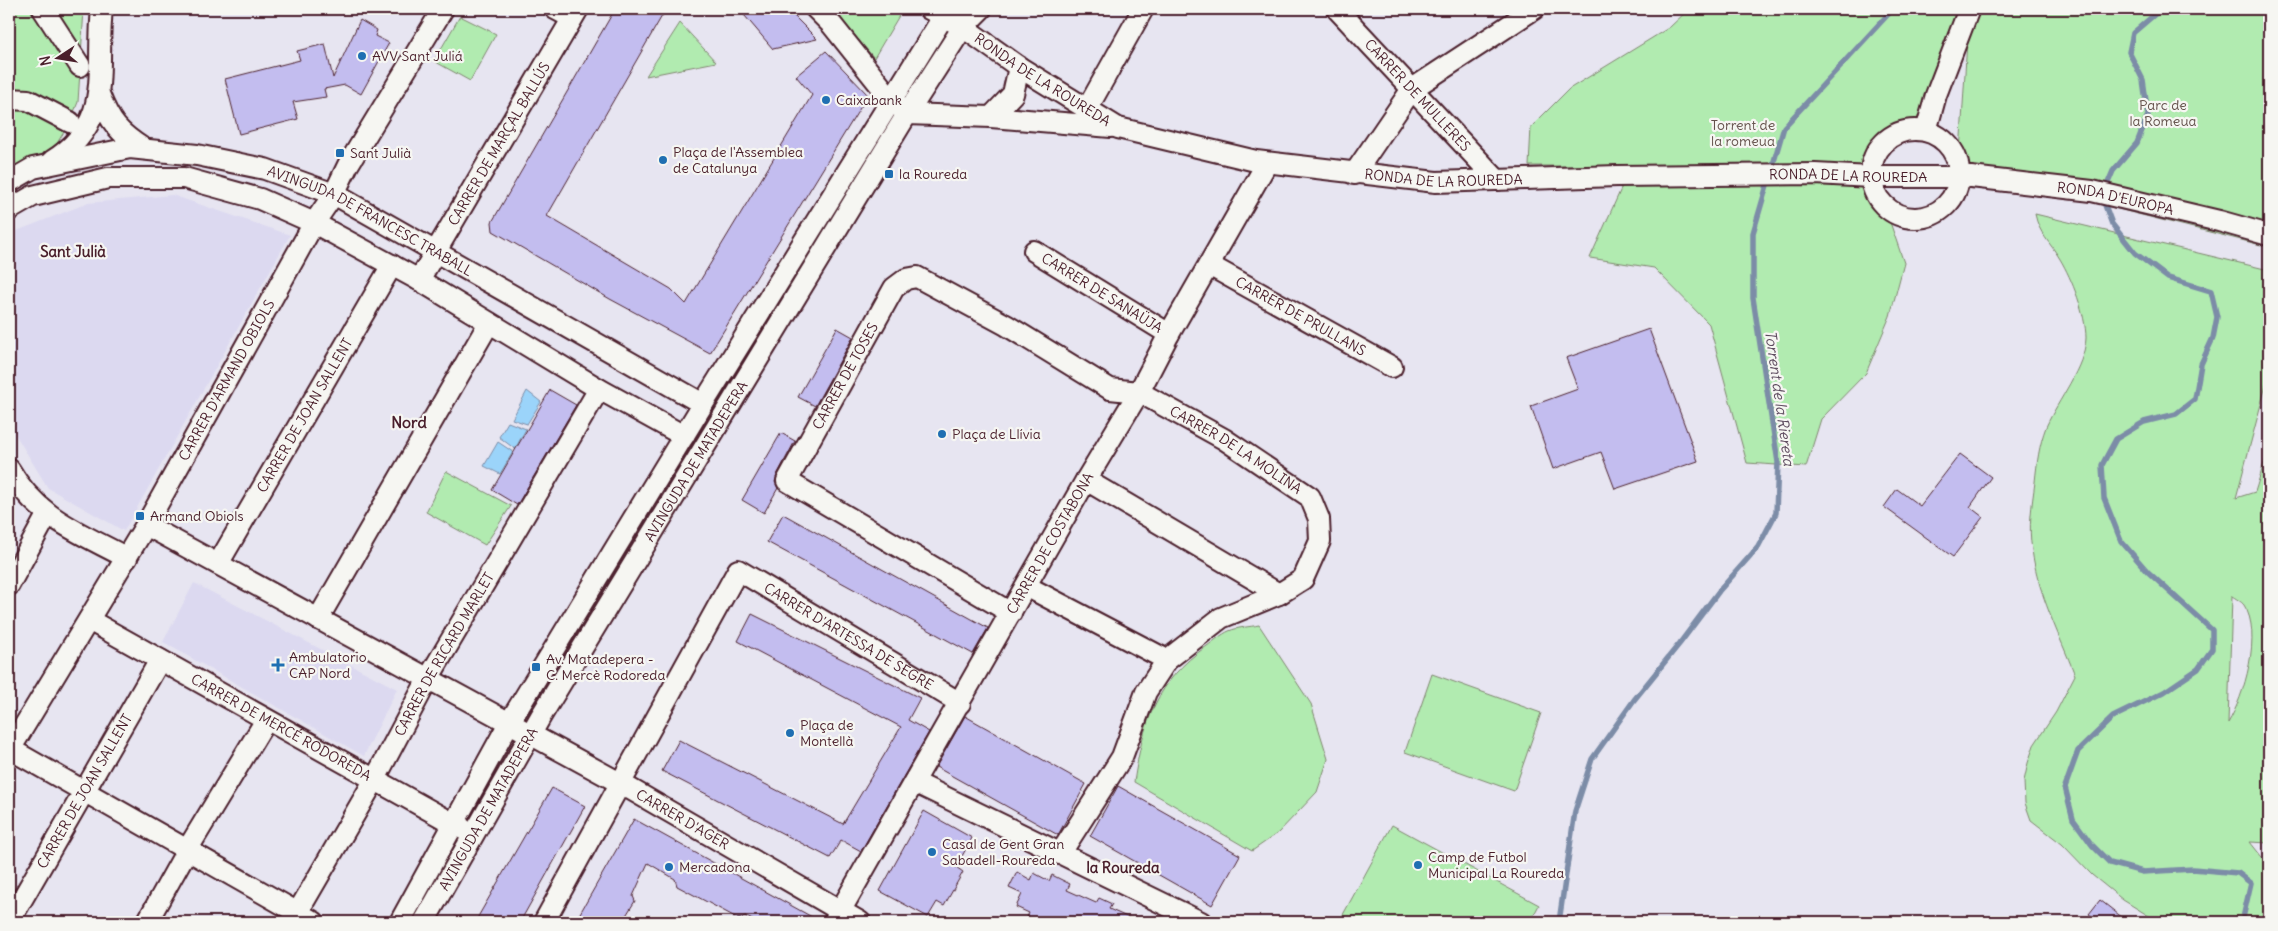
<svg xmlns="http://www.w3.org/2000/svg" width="2278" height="931" font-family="Delius,sans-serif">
  <rect width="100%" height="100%" fill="#e7e5f1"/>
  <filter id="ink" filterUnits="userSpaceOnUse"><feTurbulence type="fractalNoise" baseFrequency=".02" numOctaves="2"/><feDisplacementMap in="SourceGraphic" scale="10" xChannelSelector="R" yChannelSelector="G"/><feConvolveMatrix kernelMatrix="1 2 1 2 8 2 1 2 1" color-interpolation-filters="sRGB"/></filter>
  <g filter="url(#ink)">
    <g fill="#dcd9f0">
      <path d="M172,195L290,235L124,531L48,488L9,424V234L88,203Z"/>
      <path d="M194,583L397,689L364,756L163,642Z"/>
    </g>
    <g fill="#b1ebb0" stroke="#7e856e" fill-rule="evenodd">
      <path d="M9,9H84L78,102L70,122L56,145L33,168L9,182Z"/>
      <path d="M838,9H903L874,58L841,19Z"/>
      <path d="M1689,9H1958L1920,124L1886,129L1865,159L1868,196L1891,225L1904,263L1890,316L1866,373L1821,419L1806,467L1747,463L1709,324L1654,268L1590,258L1621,189L1623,166H1529L1531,127L1569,89L1670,27Z"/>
      <path d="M1969,9H2269V247L1959,169Z"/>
      <path d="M460,16L496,34L470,81L434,61Z"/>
      <path d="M680,23L716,62L646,76Z"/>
      <path d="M2035,214L2269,270V374L2236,498L2255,492L2269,447V843L2250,842L2269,866V922L2157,921L2123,900L2092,875L2062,844L2031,820L2025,803L2024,781L2028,763L2034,745L2056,712L2075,675C2059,634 2038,594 2032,550C2028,527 2032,505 2035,482C2037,463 2039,445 2046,427C2058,400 2085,367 2086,338C2086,315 2072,279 2060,259C2050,242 2039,234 2035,214ZM2232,596C2235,598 2242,602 2244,605C2263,633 2244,697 2228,723Z"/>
      <path d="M446,471L511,506L485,545L426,512Z"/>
      <path d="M1259,625L1311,704L1328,759L1317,792L1278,833L1252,851L1134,782C1143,723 1156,681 1207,646C1214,641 1222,634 1229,631C1238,627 1250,627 1259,625Z"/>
      <path d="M1432,674L1541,713L1514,791L1405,752Z"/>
      <path d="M1392,825L1539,905L1530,922H1339Z"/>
    </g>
    <g fill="#9bd4fa" stroke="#7b8ca7">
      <path d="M527,391L541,402L527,424L512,419Z"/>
      <path d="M508,422L526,429L515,449L499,437Z"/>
      <path d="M498,442L513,452L500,474L484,466Z"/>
    </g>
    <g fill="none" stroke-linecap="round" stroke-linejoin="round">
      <g stroke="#7b8ca7" stroke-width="5.5">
        <path d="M2161,9L2133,33L2129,52L2143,80L2148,115L2137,143L2113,171L2102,197L2112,224L2135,253L2168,278L2211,291L2217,317L2213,338L2201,364L2195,399L2176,414L2144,422L2116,439L2102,465L2104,498L2121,541L2148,572L2212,630V649L2198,669L2164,692L2113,717L2078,751L2065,787L2073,819L2092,845L2110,863L2143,872L2193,869L2238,873L2251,883L2242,922"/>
        <path d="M1559,922L1575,811L1592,759L1634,700L1680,643L1719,591L1758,547L1776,513L1778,462L1753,298V233L1784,127L1893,9"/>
      </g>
    </g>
    <g fill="#c3bdef" stroke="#4a1f2b">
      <path d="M615,9H666L547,216L671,289L686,304L812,95L796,76L826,51L868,95L710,353L610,299L493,231L492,222Z"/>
      <path d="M739,9H787L817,39L773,49Z"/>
      <path d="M360,20L377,30L375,36L389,43L361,94L345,85L324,89L326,97L293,102L298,119L239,134L225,79L300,60L297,51L325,44L333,78Z"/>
      <path d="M837,328L853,337L815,406L798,397Z"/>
      <path d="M1649,329L1698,461L1615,489L1601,452L1553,469L1531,406L1578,389L1566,358Z"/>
      <path d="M550,390L576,405L517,505L492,490Z"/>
      <path d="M781,433L795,441L777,475L775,482L778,488L764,513L742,500Z"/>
      <path d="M1960,454L1991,477L1970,507L1983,517L1953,557L1884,507L1897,489L1920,506Z"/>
      <path d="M783,514L988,628L973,654L767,542Z"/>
      <path d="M752,614L920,698L908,720L929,732L861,851L841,840L830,858L662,771L679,740L843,824L901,727L738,641Z"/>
      <path d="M965,716L1086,784L1058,835L936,767Z"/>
      <path d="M1118,786L1240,855L1212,905L1090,836Z"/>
      <path d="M552,788L585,806L520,922H475Z"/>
      <path d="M924,811L972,838L956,867L963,872L944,906L937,902L928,917L880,891Z"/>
      <path d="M634,819L821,922H756L745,916L739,919L677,886L675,879L648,863L633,896L635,901L622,922H575Z"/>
      <path d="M1017,872L1031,880L1034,873L1049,881L1052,875L1070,884L1067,890L1096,903L1099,898L1112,904L1109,909L1138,922H1037L1027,917L1029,913L1016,907L1022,894L1009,888Z"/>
      <path d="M2100,900L2128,922H2099L2089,914Z"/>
    </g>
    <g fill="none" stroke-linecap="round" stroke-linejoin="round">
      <g stroke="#4a1f2b" stroke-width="24">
        <g id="minor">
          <path d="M43,9L80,66"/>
          <path d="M555,9L572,18"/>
          <path d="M816,9L832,25L891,99L907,114L991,117L1111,127"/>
          <path id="s1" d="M929,9L963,27L1019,67L1118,128L1256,161L1436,182L1617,176L1815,174L1871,177H1971L2092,191L2219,221L2269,235"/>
          <path id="s2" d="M1337,9L1497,180"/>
          <path d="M99,94C110,123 119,133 144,149"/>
          <path d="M9,99L28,100L70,122"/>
          <path d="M1087,109L1143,9"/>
          <path d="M991,117L1013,94L1019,67"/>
          <circle cx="1915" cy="174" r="44"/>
          <path d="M1926,131L1936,95L1969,9"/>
          <path d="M52,161C115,121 95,71 102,9"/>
          <path d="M1354,174L1412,89L1534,9"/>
          <path id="s3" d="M9,182L33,168L130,148L197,155L265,169L334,194L703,404"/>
          <path d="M9,210L33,196L108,178H184L260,199L314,223L419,280L599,389L684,436"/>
          <path id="s4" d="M1034,251L1169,334"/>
          <path id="s5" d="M1209,265L1392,367"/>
          <path id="s6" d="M419,280L578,9"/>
          <path d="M9,469C37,518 79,532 127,558"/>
          <path d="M1086,480L1279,594"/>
          <path id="s7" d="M146,525L620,783L860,922"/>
          <path id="s8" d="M218,564L392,265"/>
          <path d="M9,585L47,515"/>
          <path d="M1026,586L1167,660"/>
          <path id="s9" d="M1011,613L787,481L894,288L906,279L917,277L1006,325L1110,389L1139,392L1224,439L1310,497L1319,519L1320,541L1303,579L1279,594L1221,618L1167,660L1146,692L1122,757L1060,854"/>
          <path d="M318,619L489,323"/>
          <path id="s10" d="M89,620L463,829"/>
          <path d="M10,749L314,922"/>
          <path id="s11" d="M9,751L146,525L314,223L334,194L348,165L443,9"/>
          <path d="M914,782L1201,922"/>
          <path id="s12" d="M9,922L160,660"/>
          <path d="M147,922L187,850L266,720"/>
          <path id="s13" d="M292,922L374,781L428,679L599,389"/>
          <path d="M400,922L509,723L703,404L948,9"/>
          <path id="s14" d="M424,922L541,716L907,114L963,27L981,9"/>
          <path id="s15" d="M544,922L738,570L960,703"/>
          <path id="s16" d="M834,922L1086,480L1139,392L1169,334L1267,163"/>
        </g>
      </g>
      <use href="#minor" stroke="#f6f6f2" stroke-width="20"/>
    </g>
  </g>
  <g fill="#1f6fb2" stroke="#f6f6f2" stroke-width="2">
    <circle cx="362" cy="56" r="5"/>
    <circle cx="826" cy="100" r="5"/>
    <rect x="335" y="148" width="10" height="10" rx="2.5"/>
    <circle cx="663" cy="160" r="5"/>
    <rect x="884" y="169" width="10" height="10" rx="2.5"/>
    <circle cx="942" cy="434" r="5"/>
    <rect x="135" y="511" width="10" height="10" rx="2.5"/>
    <path d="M275.5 657.5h5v5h5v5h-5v5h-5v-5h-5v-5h5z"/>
    <rect x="531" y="662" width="10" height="10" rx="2.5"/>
    <circle cx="790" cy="733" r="5"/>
    <circle cx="932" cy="852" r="5"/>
    <circle cx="1418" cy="865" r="5"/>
    <circle cx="669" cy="867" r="5"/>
  </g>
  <g text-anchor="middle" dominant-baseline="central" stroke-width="4.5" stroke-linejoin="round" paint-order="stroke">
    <g font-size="14" fill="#4a1f2b" stroke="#f6f6f2" text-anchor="start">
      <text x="372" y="56">AVV Sant Juliá</text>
      <text x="836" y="100">Caixabank</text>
      <text x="673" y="152">Plaça de l'Assemblea<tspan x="673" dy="16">de Catalunya</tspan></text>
      <text x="350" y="153">Sant Julià</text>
      <text x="899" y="174">la Roureda</text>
      <text x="952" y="434">Plaça de Llívia</text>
      <text x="150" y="516">Armand Obiols</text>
      <text x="289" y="657">Ambulatorio<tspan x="289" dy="16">CAP Nord</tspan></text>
      <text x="546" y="659">Av. Matadepera -<tspan x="546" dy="16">C. Mercè Rodoreda</tspan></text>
      <text x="800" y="725">Plaça de<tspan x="800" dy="16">Montellà</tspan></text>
      <text x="942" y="844">Casal de Gent Gran<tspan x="942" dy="16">Sabadell-Roureda</tspan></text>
      <text x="1428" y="857">Camp de Futbol<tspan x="1428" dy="16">Municipal La Roureda</tspan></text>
      <text x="679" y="867">Mercadona</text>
    </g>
    <g font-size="14" fill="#4a1f2b" stroke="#f6f6f2">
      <text stroke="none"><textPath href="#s1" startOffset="134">RONDA DE LA ROUREDA</textPath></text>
      <text stroke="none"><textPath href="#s2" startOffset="118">CARRER DE MULLERES</textPath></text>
      <text stroke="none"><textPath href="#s6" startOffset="158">CARRER DE MARÇAL BALLÚS</textPath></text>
      <text stroke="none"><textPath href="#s1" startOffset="959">RONDA DE LA ROUREDA</textPath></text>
      <text stroke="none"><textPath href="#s1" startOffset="554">RONDA DE LA ROUREDA</textPath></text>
      <text stroke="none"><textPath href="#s1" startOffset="1228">RONDA D'EUROPA</textPath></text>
      <text stroke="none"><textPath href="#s3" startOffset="381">AVINGUDA DE FRANCESC TRABALL</textPath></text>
      <text stroke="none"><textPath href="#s4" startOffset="80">CARRER DE SANAÜJA</textPath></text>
      <text stroke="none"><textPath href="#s5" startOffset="105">CARRER DE PRULLANS</textPath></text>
      <text stroke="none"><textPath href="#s9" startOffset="380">CARRER DE TOSES</textPath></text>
      <text stroke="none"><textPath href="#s11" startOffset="430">CARRER D'ARMAND OBIOLS</textPath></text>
      <text stroke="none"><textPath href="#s8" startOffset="172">CARRER DE JOAN SALLENT</textPath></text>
      <text stroke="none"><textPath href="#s9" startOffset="872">CARRER DE LA MOLINA</textPath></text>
      <text stroke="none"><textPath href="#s14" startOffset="535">AVINGUDA DE MATADEPERA</textPath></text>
      <text stroke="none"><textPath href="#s16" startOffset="436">CARRER DE COSTABONA</textPath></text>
      <text stroke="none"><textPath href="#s15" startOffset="531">CARRER D'ARTESSA DE SEGRE</textPath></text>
      <text stroke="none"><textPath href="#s13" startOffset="308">CARRER DE RICARD MARLET</textPath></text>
      <text stroke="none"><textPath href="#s10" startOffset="220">CARRER DE MERCÉ RODOREDA</textPath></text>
      <text stroke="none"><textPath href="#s12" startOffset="151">CARRER DE JOAN SALLENT</textPath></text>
      <text stroke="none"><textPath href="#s14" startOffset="130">AVINGUDA DE MATADEPERA</textPath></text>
      <text stroke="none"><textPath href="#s7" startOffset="612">CARRER D'AGER</textPath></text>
    </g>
    <g font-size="14" fill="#64524c" stroke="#f6f6f2">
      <text x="2163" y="105">Parc de<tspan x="2163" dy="16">la Romeua</tspan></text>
      <text x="1743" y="125">Torrent de<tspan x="1743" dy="16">la romeua</tspan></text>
    </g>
    <g font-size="15" font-weight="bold" fill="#4a1f2b" stroke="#f6f6f2">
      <text x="73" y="251">Sant Julià</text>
      <text x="1123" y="867">la Roureda</text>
    </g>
    <g font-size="15" font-style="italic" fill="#5e4c5f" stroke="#f6f6f2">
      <text transform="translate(1780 398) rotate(82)">Torrent de la Riereta</text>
    </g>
    <g font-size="16" font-weight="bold" fill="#4a1f2b" stroke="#f6f6f2">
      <text x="409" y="422">Nord</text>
    </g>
  </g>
  <rect width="2278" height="931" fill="none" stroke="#f6f6f2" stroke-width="30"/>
  <rect x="15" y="15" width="2248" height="901" fill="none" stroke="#4a1f2b" stroke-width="2" filter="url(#ink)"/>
  <g transform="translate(58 58) rotate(258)" stroke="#f6f6f2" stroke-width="4" paint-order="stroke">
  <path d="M0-4L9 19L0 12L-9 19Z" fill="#4a1f2b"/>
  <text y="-8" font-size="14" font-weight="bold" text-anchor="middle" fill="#4a1f2b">N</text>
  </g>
</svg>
